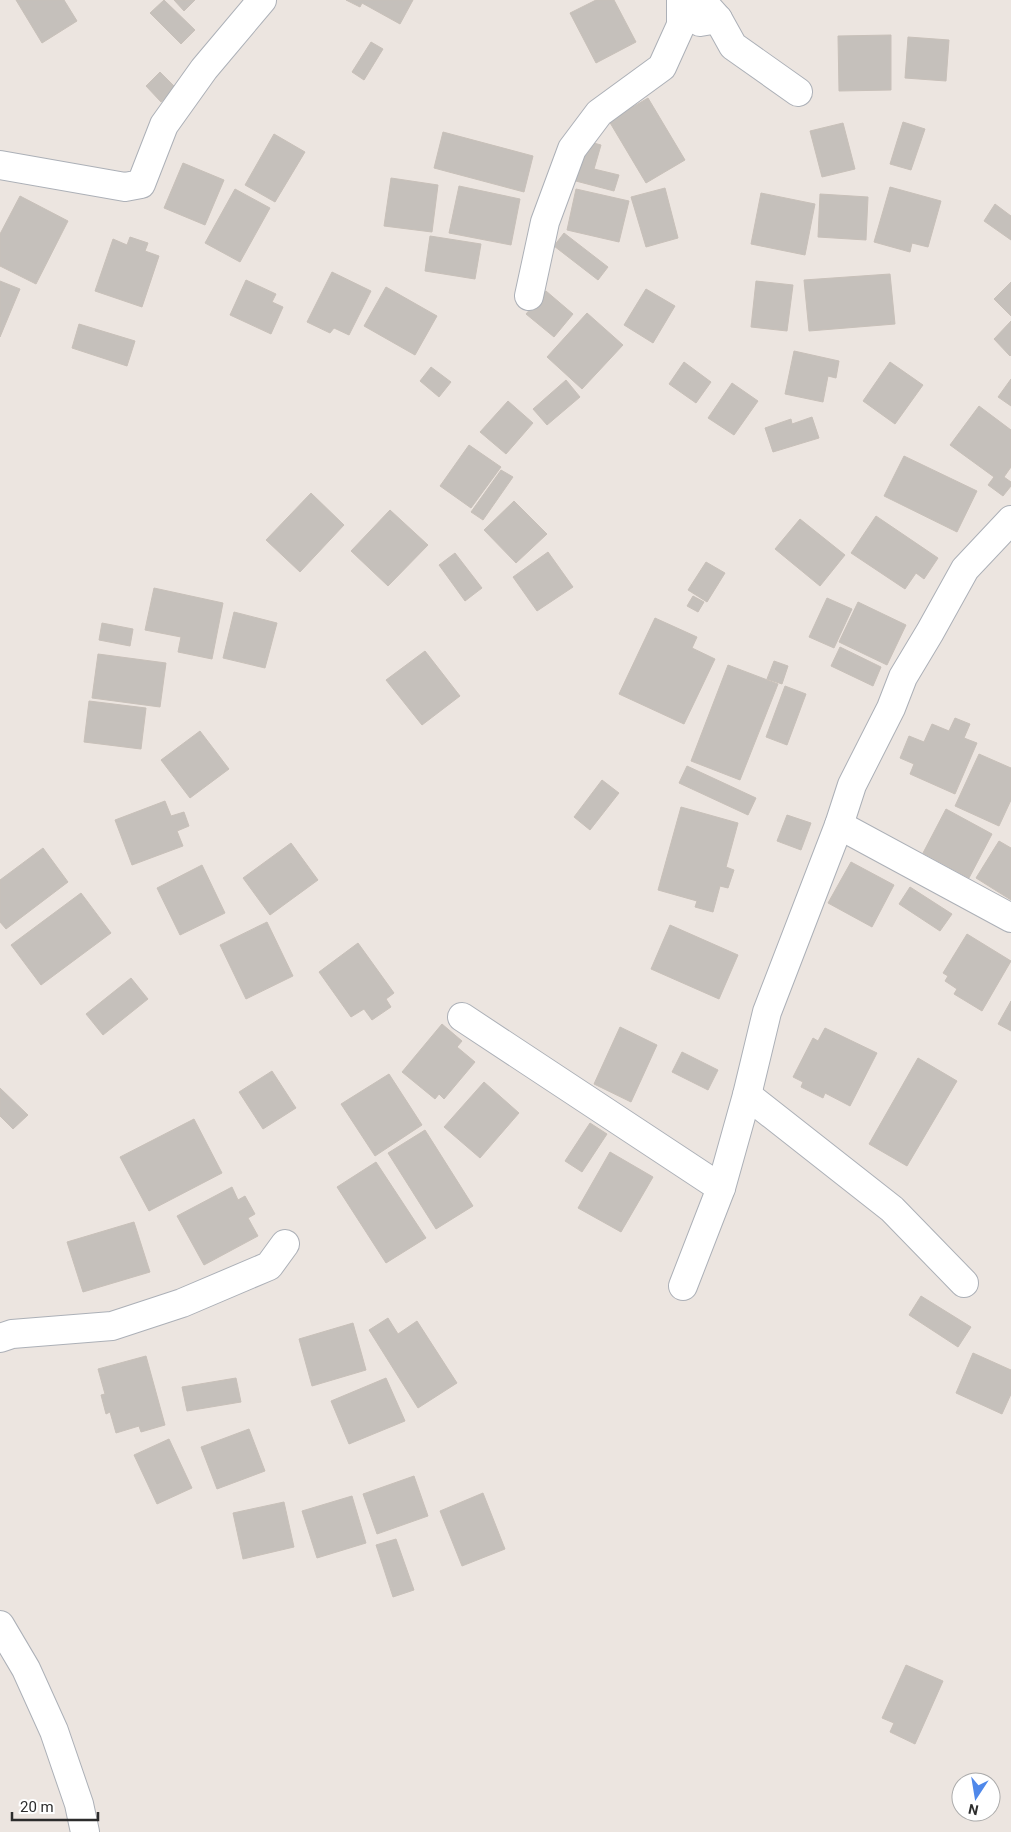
<svg xmlns="http://www.w3.org/2000/svg" width="1011" height="1832" font-family="Roboto,sans-serif">
  <rect width="100%" height="100%" fill="#ece5e0"/>
  <g fill="#c5c0bb" stroke="#c8c0b9">
    <path d="M16,0H64L77,21L42,43Z"/>
    <path d="M164,0L195,30L181,44L150,13Z"/>
    <path d="M174,0H195L184,11Z"/>
    <path d="M346,0H413L400,24L362,3L360,7Z"/>
    <path d="M596,0H614L636,42L596,63L570,13Z"/>
    <path d="M891,35V90L839,91L838,36Z"/>
    <path d="M908,37L949,40L946,81L905,78Z"/>
    <path d="M371,42L383,49L364,80L352,72Z"/>
    <path d="M160,72L176,88L161,102L146,86Z"/>
    <path d="M648,98L685,160L646,183L609,121Z"/>
    <path d="M903,122L925,129L911,170L890,164Z"/>
    <path d="M843,123L855,169L822,177L810,131Z"/>
    <path d="M443,132L533,156L524,192L434,168Z"/>
    <path d="M274,134L305,152L275,202L245,185Z"/>
    <path d="M583,140L601,145L594,169L619,175L614,191L572,180Z"/>
    <path d="M183,163L224,180L205,225L164,208Z"/>
    <path d="M391,178L438,185L432,232L384,226Z"/>
    <path d="M459,186L520,199L511,245L449,233Z"/>
    <path d="M890,187L941,201L928,247L912,243L910,252L874,242Z"/>
    <path d="M665,188L678,238L646,247L631,197Z"/>
    <path d="M235,189L270,208L240,262L205,243Z"/>
    <path d="M576,189L629,201L619,242L567,230Z"/>
    <path d="M761,193L815,204L805,255L751,244Z"/>
    <path d="M820,194L868,197L866,240L818,237Z"/>
    <path d="M20,196L68,221L36,284L0,266V234Z"/>
    <path d="M995,204L1011,216V240L984,221Z"/>
    <path d="M564,233L608,267L598,280L554,246Z"/>
    <path d="M430,236L481,244L475,279L425,271Z"/>
    <path d="M130,237L148,243L145,251L159,256L142,307L95,291L113,239L127,245Z"/>
    <path d="M332,272L371,291L349,335L334,328L330,333L307,322Z"/>
    <path d="M890,274L895,324L809,331L804,280Z"/>
    <path d="M246,280L276,294L272,302L283,307L271,334L230,315Z"/>
    <path d="M0,281L20,289L0,337Z"/>
    <path d="M756,281L793,285L787,331L751,327Z"/>
    <path d="M1011,282V316L994,299Z"/>
    <path d="M386,287L437,316L415,355L364,326Z"/>
    <path d="M646,289L675,306L653,343L624,325Z"/>
    <path d="M546,291L573,314L554,337L526,314Z"/>
    <path d="M587,313L623,345L582,389L547,357Z"/>
    <path d="M1011,321V355L1010,356L994,339Z"/>
    <path d="M79,324L135,341L127,366L72,348Z"/>
    <path d="M794,351L839,361L836,378L828,376L823,402L785,394Z"/>
    <path d="M684,362L711,382L696,403L669,384Z"/>
    <path d="M890,362L923,385L895,424L863,401Z"/>
    <path d="M431,367L451,382L439,397L420,381Z"/>
    <path d="M1011,379V406L998,397Z"/>
    <path d="M566,380L580,397L547,425L533,409Z"/>
    <path d="M732,383L758,401L734,435L708,418Z"/>
    <path d="M508,401L533,423L506,454L480,432Z"/>
    <path d="M979,406L1011,430V467L1004,477L1011,482V486L1003,496L988,485L994,477L950,445Z"/>
    <path d="M812,417L819,438L773,452L765,428L791,419L792,424Z"/>
    <path d="M469,445L501,467L471,508L440,486Z"/>
    <path d="M904,456L977,491L957,532L884,496Z"/>
    <path d="M501,470L513,477L483,520L471,512Z"/>
    <path d="M311,493L344,525L300,572L266,540Z"/>
    <path d="M514,501L547,534L516,563L484,530Z"/>
    <path d="M390,510L428,545L388,586L351,551Z"/>
    <path d="M876,516L938,558L924,579L916,573L905,589L851,553Z"/>
    <path d="M800,519L845,555L820,586L775,549Z"/>
    <path d="M548,552L573,587L537,611L513,577Z"/>
    <path d="M455,553L482,588L465,601L439,565Z"/>
    <path d="M706,562L725,573L707,602L688,590Z"/>
    <path d="M154,588L223,603L212,659L178,652L181,637L145,630Z"/>
    <path d="M693,596L704,602L698,612L687,606Z"/>
    <path d="M827,598L852,609L834,648L809,637Z"/>
    <path d="M858,602L906,625L887,665L839,642Z"/>
    <path d="M234,612L277,623L265,668L223,658Z"/>
    <path d="M655,618L697,637L692,648L715,659L684,724L619,694Z"/>
    <path d="M102,623L133,629L130,646L99,640Z"/>
    <path d="M840,647L881,667L873,686L831,666Z"/>
    <path d="M425,651L460,696L422,725L386,680Z"/>
    <path d="M98,654L166,663L160,707L92,698Z"/>
    <path d="M774,661L788,666L782,684L767,679Z"/>
    <path d="M728,665L778,684L740,780L691,761Z"/>
    <path d="M785,686L806,694L787,745L766,737Z"/>
    <path d="M89,701L146,708L141,749L84,742Z"/>
    <path d="M955,718L970,724L964,738L977,743L955,794L910,774L914,764L900,758L909,736L924,742L932,724L949,731Z"/>
    <path d="M200,731L229,769L190,798L161,760Z"/>
    <path d="M979,754L1011,768V800L999,826L955,806Z"/>
    <path d="M687,766L756,798L748,815L679,783Z"/>
    <path d="M602,780L619,793L590,830L574,817Z"/>
    <path d="M165,801L171,816L184,812L189,826L177,831L183,846L132,865L115,820Z"/>
    <path d="M681,807L738,823L726,867L734,870L728,888L720,886L713,912L695,907L697,901L658,890Z"/>
    <path d="M946,809L992,834L969,878L923,853Z"/>
    <path d="M787,815L811,823L801,850L777,841Z"/>
    <path d="M999,841L1011,848V900L976,878Z"/>
    <path d="M291,843L318,880L270,915L243,878Z"/>
    <path d="M43,848L68,882L6,929L0,922V880Z"/>
    <path d="M851,862L894,885L872,927L828,903Z"/>
    <path d="M202,865L225,913L180,935L157,888Z"/>
    <path d="M910,887L952,914L940,931L899,904Z"/>
    <path d="M81,893L111,933L41,985L11,945Z"/>
    <path d="M267,922L293,976L246,999L220,945Z"/>
    <path d="M670,925L738,955L719,999L651,969Z"/>
    <path d="M967,934L1011,961L982,1011L954,994L957,989L945,981L948,976L943,973Z"/>
    <path d="M358,943L394,993L386,999L391,1007L372,1020L364,1009L351,1017L319,972Z"/>
    <path d="M131,978L148,999L103,1035L86,1014Z"/>
    <path d="M1011,1001V1031L998,1024Z"/>
    <path d="M442,1024L462,1041L457,1047L475,1062L444,1099L439,1094L435,1099L402,1072Z"/>
    <path d="M620,1027L657,1045L631,1102L594,1084Z"/>
    <path d="M825,1028L877,1053L850,1106L825,1093L823,1098L801,1087L803,1082L793,1077L813,1038L818,1041Z"/>
    <path d="M682,1052L718,1070L708,1090L672,1072Z"/>
    <path d="M918,1058L957,1081L907,1166L869,1144Z"/>
    <path d="M272,1071L296,1108L263,1129L239,1092Z"/>
    <path d="M389,1074L422,1125L375,1156L341,1104Z"/>
    <path d="M484,1082L519,1113L480,1158L444,1127Z"/>
    <path d="M0,1088L28,1115L13,1129L0,1116Z"/>
    <path d="M194,1119L222,1173L149,1211L120,1157Z"/>
    <path d="M590,1123L607,1134L582,1172L565,1161Z"/>
    <path d="M425,1130L473,1206L436,1229L388,1153Z"/>
    <path d="M610,1152L653,1177L621,1232L578,1208Z"/>
    <path d="M376,1162L426,1238L386,1263L337,1187Z"/>
    <path d="M232,1187L238,1200L245,1196L255,1214L248,1218L258,1236L204,1265L177,1216Z"/>
    <path d="M134,1222L150,1272L83,1292L67,1242Z"/>
    <path d="M921,1296L971,1327L958,1347L909,1315Z"/>
    <path d="M388,1318L398,1334L417,1321L457,1383L418,1408L369,1330Z"/>
    <path d="M353,1323L366,1370L312,1386L299,1339Z"/>
    <path d="M973,1353L1011,1370V1394L1002,1414L956,1393Z"/>
    <path d="M146,1356L165,1425L141,1432L139,1426L116,1433L110,1412L106,1414L101,1395L105,1394L98,1369Z"/>
    <path d="M236,1378L241,1402L187,1411L182,1387Z"/>
    <path d="M386,1378L405,1421L349,1444L331,1401Z"/>
    <path d="M249,1429L265,1471L217,1489L201,1447Z"/>
    <path d="M169,1439L192,1488L157,1504L134,1455Z"/>
    <path d="M414,1476L428,1516L377,1534L363,1494Z"/>
    <path d="M483,1493L505,1549L462,1566L440,1511Z"/>
    <path d="M352,1496L366,1543L317,1558L302,1511Z"/>
    <path d="M284,1502L294,1547L243,1559L233,1513Z"/>
    <path d="M396,1539L414,1590L393,1597L376,1545Z"/>
    <path d="M906,1665L943,1681L915,1744L890,1732L894,1723L882,1718Z"/>
  </g>
  <g fill="none" stroke-linecap="round" stroke-linejoin="round">
    <g stroke="#acb0b7" stroke-width="30">
      <g id="minor">
        <path d="M718,19L733,46L798,92"/>
        <path d="M700,22L718,19L701,0"/>
        <path d="M0,165L125,187L141,184L164,125L204,69L262,0"/>
        <path d="M529,296L545,222L572,149L599,113L662,67L681,25V0"/>
        <path d="M839,825L1011,918"/>
        <path d="M462,1017L721,1188"/>
        <path d="M747,1095L892,1209L964,1283"/>
        <path d="M683,1286L721,1188L747,1095L767,1012L839,825L852,785L891,708L903,677L930,632L965,569L1011,520"/>
        <path d="M0,1338L12,1334L112,1326L182,1303L269,1266L285,1244"/>
        <path d="M0,1625L26,1669L54,1731L79,1804L85,1832"/>
      </g>
    </g>
    <use href="#minor" stroke="#fff" stroke-width="28"/>
  </g>
  <g transform="translate(976 1797) rotate(192)"><circle r="24" fill="#ffffff" stroke="#ababab"/>
  <path d="M0-4L9 19L0 12L-9 19Z" fill="#4f88ea"/>
  <text y="-8" font-size="14" font-weight="bold" text-anchor="middle" fill="#2c2c2c">N</text>
  </g>
  <path d="M12 1812v8h86v-8" fill="none" stroke="#2c2c2c" stroke-width="2.5"/>
  <text x="20" y="1812" font-size="15" fill="#2c2c2c" stroke="#ffffff" stroke-width="4" paint-order="stroke">20 m</text>
</svg>
